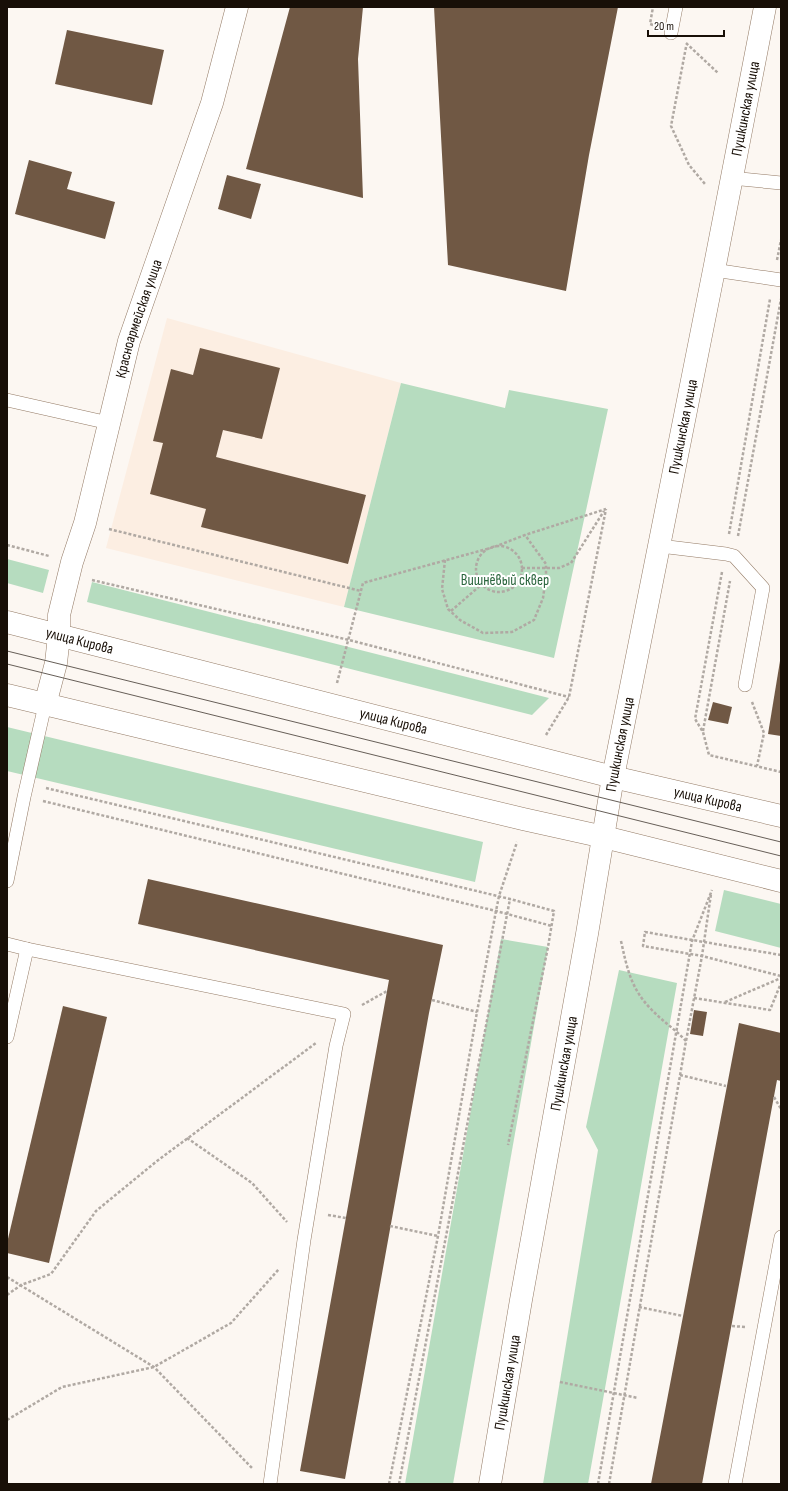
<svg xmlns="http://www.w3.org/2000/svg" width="788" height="1491" font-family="'Sofia Sans Condensed',sans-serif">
  <rect width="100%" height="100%" fill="#fcf7f2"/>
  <path fill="#fceee2" d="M167,318L401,383L344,607L106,548Z"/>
  <g fill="#b6dcbf">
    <path d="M401,383L505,408L509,390L608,409L554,658L344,607Z"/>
    <path d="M7,559L49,570L43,593L7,583Z"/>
    <path d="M92,582L549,698L532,715L87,602Z"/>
    <path d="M7,727L483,842L475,882L7,771Z"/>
    <path d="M724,890L781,904V948L715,931Z"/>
    <path d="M501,939L548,947L453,1484H405Z"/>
    <path d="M619,970L677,983L588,1484H543L598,1150L586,1127Z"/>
  </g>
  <g fill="#705844">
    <path d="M290,7H363L358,59L363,198L246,169Z"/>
    <path d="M434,7H618L589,155L566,291L448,265Z"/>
    <path d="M67,30L164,50L152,105L55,84Z"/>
    <path d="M29,160L72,172L67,189L115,202L105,239L15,214Z"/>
    <path d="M227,175L261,184L251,219L218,209Z"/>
    <path d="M200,348L280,368L262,439L223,430L216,457L366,495L348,564L201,527L206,509L150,494L163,443L153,441L171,369L193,375Z"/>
    <path d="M780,661H781V736L768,734Z"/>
    <path d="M713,702L732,707L728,724L708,720Z"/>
    <path d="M148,879L443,945L429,1013L345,1479L300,1471L389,980L138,924Z"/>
    <path d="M63,1006L107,1017L49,1263L7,1253V1243Z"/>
    <path d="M694,1010L707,1012L703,1036L690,1034Z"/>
    <path d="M739,1023L781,1033V1081L777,1080L702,1484H651Z"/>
  </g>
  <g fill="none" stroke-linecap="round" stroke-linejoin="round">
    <g stroke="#947b66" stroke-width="14">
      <g id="service">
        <path d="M671,33L676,7"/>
        <path d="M731,178L781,183"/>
        <path d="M714,270L781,280"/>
        <path d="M7,400L109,423"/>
        <path d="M660,546L726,554L734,556L763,588L745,685"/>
        <path d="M7,881L24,797L45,705"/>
        <path d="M7,944L27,949L344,1014L336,1046L304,1240L270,1484"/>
        <path d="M7,1037L27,949"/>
        <path d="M735,1484L781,1237"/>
      </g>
    </g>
    <g stroke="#947b66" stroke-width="23">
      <g id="minor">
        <path id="s1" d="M59,636V615L72,562L85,523L129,341L212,103L237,7"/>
      </g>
    </g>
    <g stroke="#947b66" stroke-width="23">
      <g id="primary">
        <path id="s2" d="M7,622L613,777L781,816"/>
        <path d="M7,695L523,819L604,837L781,881"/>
        <path d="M45,705L56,663L59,636"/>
        <path id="s3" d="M490,1484L521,1300L587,934L613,777L714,270L765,7"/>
      </g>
    </g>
    <g stroke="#b0a9a3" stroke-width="2.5" stroke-dasharray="3 2" stroke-linecap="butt">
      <path d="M653,25L650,24L653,7"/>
      <path d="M686,43L718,73"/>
      <path d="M686,47L671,126L689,165L705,184"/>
      <path d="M777,260L781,240"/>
      <path d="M109,529L361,591"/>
      <path d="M729,534L770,299"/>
      <path d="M738,536L781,299"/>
      <path d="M7,545L49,556"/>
      <circle cx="499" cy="569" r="23"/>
      <path d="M445,560L442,589L448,609L460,620L483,633L512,632L534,620L543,598L546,577V564L525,535"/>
      <path d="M522,568H559L571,563L604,511"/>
      <path d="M722,572L695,719L703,732L709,755L781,772"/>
      <path d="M92,580L349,640L569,697"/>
      <path d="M451,611L482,584"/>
      <path d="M337,683L363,583L494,547L525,535L606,509"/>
      <path d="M752,702L764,733L757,766"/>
      <path d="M703,731L730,581"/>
      <path d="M546,735L569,697L606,509"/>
      <path d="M46,788L510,899L554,911L548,947L508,1145"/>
      <path d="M43,801L496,911L552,926"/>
      <path d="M621,941C627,968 631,989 651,1009C662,1021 675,1029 686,1041"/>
      <path d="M781,955L645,932L643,946L702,956L781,976"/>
      <path d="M694,998L770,1010L781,983"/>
      <path d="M432,1000L477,1012"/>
      <path d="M725,1002L781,978"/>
      <path d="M362,1005L387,991"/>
      <path d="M680,1075L726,1086"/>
      <path d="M774,1097L781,1109"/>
      <path d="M187,1138L252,1183L287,1222"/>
      <path d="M328,1215L346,1218"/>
      <path d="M390,1226L438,1236"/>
      <path d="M7,1277L154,1367L252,1468"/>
      <path d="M7,1295L21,1285L51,1274L96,1211L157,1161L316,1043"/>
      <path d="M639,1307L683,1316"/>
      <path d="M732,1326L745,1327"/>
      <path d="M560,1382L638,1398"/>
      <path d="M7,1420L62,1387L154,1367L231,1323L279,1269"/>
      <path d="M389,1484L438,1236L477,1012L496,911L499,896L517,842"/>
      <path d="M399,1484L510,899"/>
      <path d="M598,1484L692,941L712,890"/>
      <path d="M609,1484L686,1041L702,956L711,894"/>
    </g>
    <use href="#service" stroke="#fff" stroke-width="13"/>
    <use href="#minor" stroke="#fff" stroke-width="22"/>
    <use href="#primary" stroke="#fff" stroke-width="22"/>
    <g stroke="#665e57" stroke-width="1">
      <path d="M7,651L781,842"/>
      <path d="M7,664L781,856"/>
    </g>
  </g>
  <g text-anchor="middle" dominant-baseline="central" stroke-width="4" stroke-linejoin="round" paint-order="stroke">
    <g font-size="15" fill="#180f07" stroke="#fff">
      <text stroke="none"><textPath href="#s3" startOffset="1399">Пушкинская улица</textPath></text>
      <text stroke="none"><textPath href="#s1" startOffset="328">Красноармейская улица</textPath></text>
      <text stroke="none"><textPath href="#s3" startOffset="1075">Пушкинская улица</textPath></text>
      <text stroke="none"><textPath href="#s2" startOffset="75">улица Кирова</textPath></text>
      <text stroke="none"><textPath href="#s2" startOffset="399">улица Кирова</textPath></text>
      <text stroke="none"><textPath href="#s3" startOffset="751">Пушкинская улица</textPath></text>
      <text stroke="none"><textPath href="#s2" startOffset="723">улица Кирова</textPath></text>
      <text stroke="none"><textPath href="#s3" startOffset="427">Пушкинская улица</textPath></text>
      <text stroke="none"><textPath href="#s3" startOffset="103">Пушкинская улица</textPath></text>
    </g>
    <g font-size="15" fill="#2a653d" stroke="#fff">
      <text x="505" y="580">Вишнёвый сквер</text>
    </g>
  </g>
  <rect width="788" height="1491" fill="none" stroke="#180f07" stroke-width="16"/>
  <path d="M648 30v6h76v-6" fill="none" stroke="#180f07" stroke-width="2"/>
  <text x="654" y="30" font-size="12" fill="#180f07" stroke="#ffffff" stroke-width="3" paint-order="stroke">20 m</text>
</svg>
